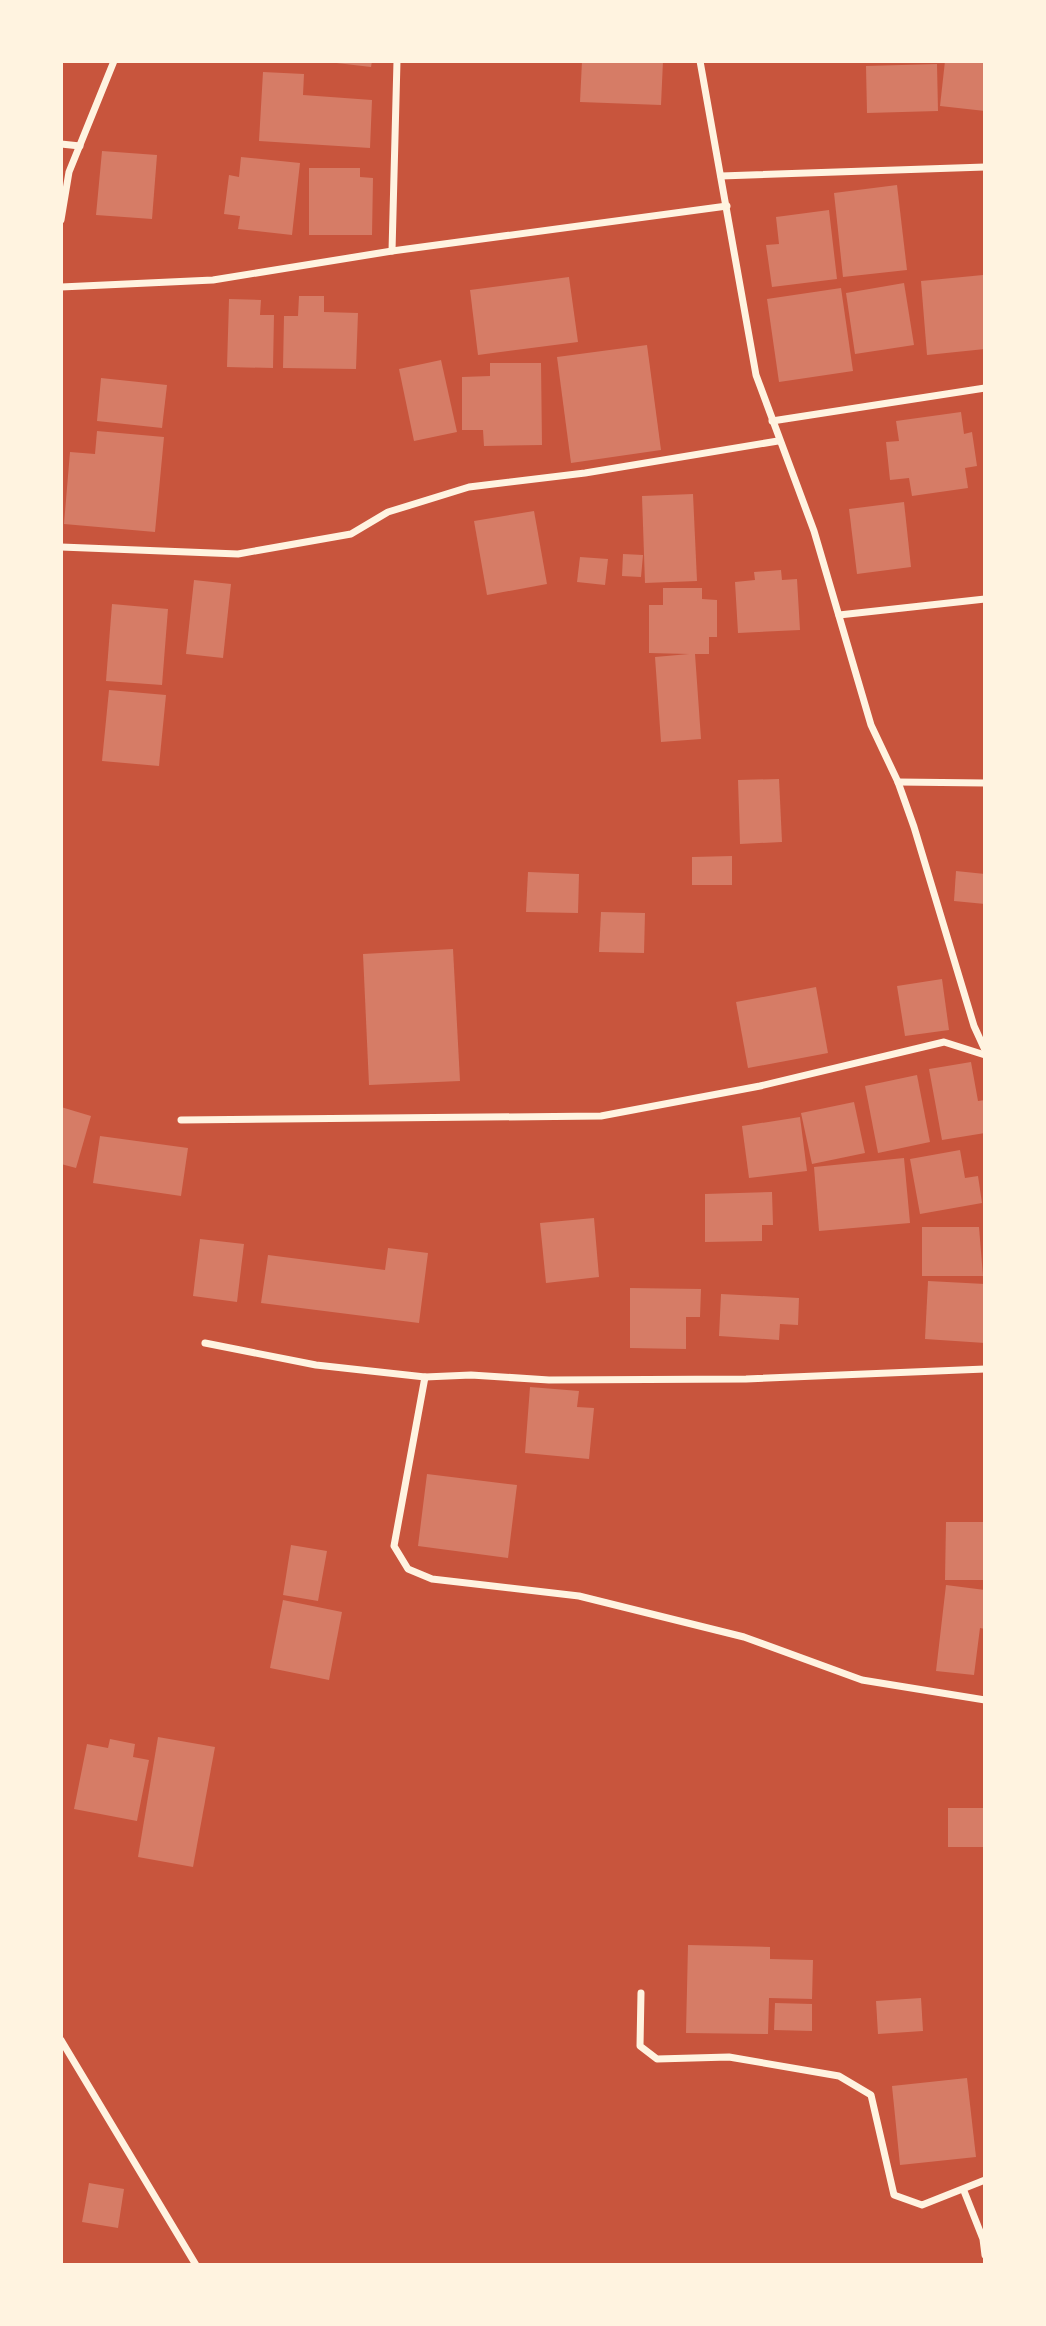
<svg xmlns="http://www.w3.org/2000/svg" width="1046" height="2326" font-family="'Titillium Web',sans-serif">
  <rect width="100%" height="100%" fill="#c8553d"/>
  <g fill="#d67c66">
    <path d="M319,61H372L371,67Z"/>
    <path d="M582,61H663L661,105L580,102Z"/>
    <path d="M945,61L985,63V111L940,106Z"/>
    <path d="M937,64L938,111L867,113L866,66Z"/>
    <path d="M263,72L304,74L303,95L372,100L370,148L259,141Z"/>
    <path d="M102,151L157,155L152,219L96,215Z"/>
    <path d="M241,157L300,163L292,235L238,229L240,216L224,214L229,175L239,177Z"/>
    <path d="M309,168H360V177L373,178L372,235H309Z"/>
    <path d="M897,185L907,270L843,277L834,193Z"/>
    <path d="M829,210L837,279L772,287L766,245L779,244L776,217Z"/>
    <path d="M983,275L985,349L927,355L921,281Z"/>
    <path d="M569,277L578,342L478,355L470,290Z"/>
    <path d="M904,283L914,345L855,354L846,293Z"/>
    <path d="M841,288L853,371L779,382L767,299Z"/>
    <path d="M299,296H324V312L358,313L356,369L283,368L284,316H298Z"/>
    <path d="M229,299L261,300L260,315H274L273,368L227,367Z"/>
    <path d="M647,345L661,450L571,463L557,357Z"/>
    <path d="M441,360L457,432L414,441L399,369Z"/>
    <path d="M490,363H541L542,445L484,446L483,430H462V377L490,376Z"/>
    <path d="M101,378L167,385L162,428L97,421Z"/>
    <path d="M961,412L964,434L972,432L977,466L965,468L968,488L912,496L909,478L890,480L886,442L899,441L896,421Z"/>
    <path d="M97,431L164,437L155,532L64,524L70,452L95,454Z"/>
    <path d="M693,494L697,581L645,583L642,496Z"/>
    <path d="M904,502L911,567L857,574L849,509Z"/>
    <path d="M534,511L547,584L487,595L474,521Z"/>
    <path d="M623,554L643,555L641,577L622,576Z"/>
    <path d="M580,557L608,559L605,585L577,582Z"/>
    <path d="M781,570L782,580L797,579L800,630L738,633L735,582L755,580L754,572Z"/>
    <path d="M194,580L231,584L223,658L186,654Z"/>
    <path d="M663,588H702V599L717,600V637H709V654H695L701,739L661,742L655,657L689,654L649,653V605H663Z"/>
    <path d="M112,604L168,609L162,685L106,681Z"/>
    <path d="M109,690L166,695L159,766L102,761Z"/>
    <path d="M779,779L782,842L740,844L738,780Z"/>
    <path d="M732,856V885H692V857Z"/>
    <path d="M956,871L985,874V904L954,901Z"/>
    <path d="M528,872L579,874L578,913L526,912Z"/>
    <path d="M601,912L645,913L644,953L599,952Z"/>
    <path d="M453,949L460,1081L369,1085L363,954Z"/>
    <path d="M942,979L949,1030L905,1036L897,986Z"/>
    <path d="M816,987L828,1053L748,1068L736,1002Z"/>
    <path d="M971,1062L978,1101L985,1100V1133L942,1140L929,1069Z"/>
    <path d="M917,1075L930,1142L878,1153L865,1086Z"/>
    <path d="M854,1102L865,1153L812,1164L801,1113Z"/>
    <path d="M61,1107L91,1116L76,1168L61,1164Z"/>
    <path d="M800,1117L807,1171L749,1178L742,1126Z"/>
    <path d="M100,1136L188,1148L181,1196L93,1183Z"/>
    <path d="M960,1150L965,1178L978,1176L982,1203L920,1214L910,1159Z"/>
    <path d="M904,1158L910,1223L819,1231L814,1167Z"/>
    <path d="M772,1192L773,1225H762V1241L705,1242V1194Z"/>
    <path d="M594,1218L599,1277L546,1283L540,1223Z"/>
    <path d="M922,1227H979L983,1276H922Z"/>
    <path d="M200,1239L244,1244L237,1302L193,1296Z"/>
    <path d="M388,1248L428,1253L419,1323L261,1303L268,1255L385,1270Z"/>
    <path d="M928,1281L985,1284V1343L925,1339Z"/>
    <path d="M630,1288L701,1289L700,1317H686V1349L630,1348Z"/>
    <path d="M721,1294L799,1298L798,1325L780,1324L779,1340L719,1336Z"/>
    <path d="M530,1387L579,1391L577,1407L594,1408L589,1459L525,1453Z"/>
    <path d="M427,1474L517,1485L508,1558L418,1546Z"/>
    <path d="M946,1522H985V1580H945Z"/>
    <path d="M291,1545L327,1551L318,1601L283,1595Z"/>
    <path d="M946,1585L985,1590V1629L980,1628L974,1675L936,1671Z"/>
    <path d="M283,1600L342,1612L329,1680L270,1668Z"/>
    <path d="M158,1737L215,1747L193,1867L138,1857Z"/>
    <path d="M110,1739L135,1744L133,1757L149,1760L137,1821L74,1809L87,1744L108,1748Z"/>
    <rect x="948" y="1808" width="37" height="39"/>
    <path d="M688,1945L770,1947V1959L813,1960L812,1999L769,1998L768,2034L686,2033Z"/>
    <path d="M921,1998L923,2031L878,2034L876,2001Z"/>
    <path d="M775,2003L812,2004V2031L774,2030Z"/>
    <path d="M967,2078L976,2157L900,2165L892,2086Z"/>
    <path d="M89,2183L124,2189L118,2228L82,2222Z"/>
  </g>
  <g fill="none" stroke-linecap="round" stroke-linejoin="round">
    <g stroke="#fff3e0" stroke-width="7">
      <path d="M700,61L756,375L814,531L871,725L898,782L914,827L974,1026L985,1050"/>
      <path d="M61,144L80,146"/>
      <path d="M721,176L985,167"/>
      <path d="M61,220L69,172L114,61"/>
      <path d="M392,251L397,61"/>
      <path d="M61,287L213,280L392,251L727,206"/>
      <path d="M772,421L985,388"/>
      <path d="M61,547L238,554L351,534L388,512L469,487L585,473L778,441"/>
      <path d="M839,615L985,599"/>
      <path d="M898,782L985,783"/>
      <path d="M181,1120L601,1116L760,1086L944,1042L985,1055"/>
      <path d="M205,1343L316,1365L425,1377L471,1375L549,1380L746,1379L985,1369"/>
      <path d="M425,1377L394,1546L408,1569L432,1579L579,1596L744,1637L862,1680L985,1700"/>
      <path d="M641,1993L640,2046L657,2059L729,2057L839,2076L871,2095L894,2195L922,2205L985,2180"/>
      <path d="M61,2040L196,2265"/>
      <path d="M964,2191L983,2239L985,2255"/>
    </g>
  </g>
  <rect width="1046" height="2326" fill="none" stroke="#fff3e0" stroke-width="126"/>
</svg>
